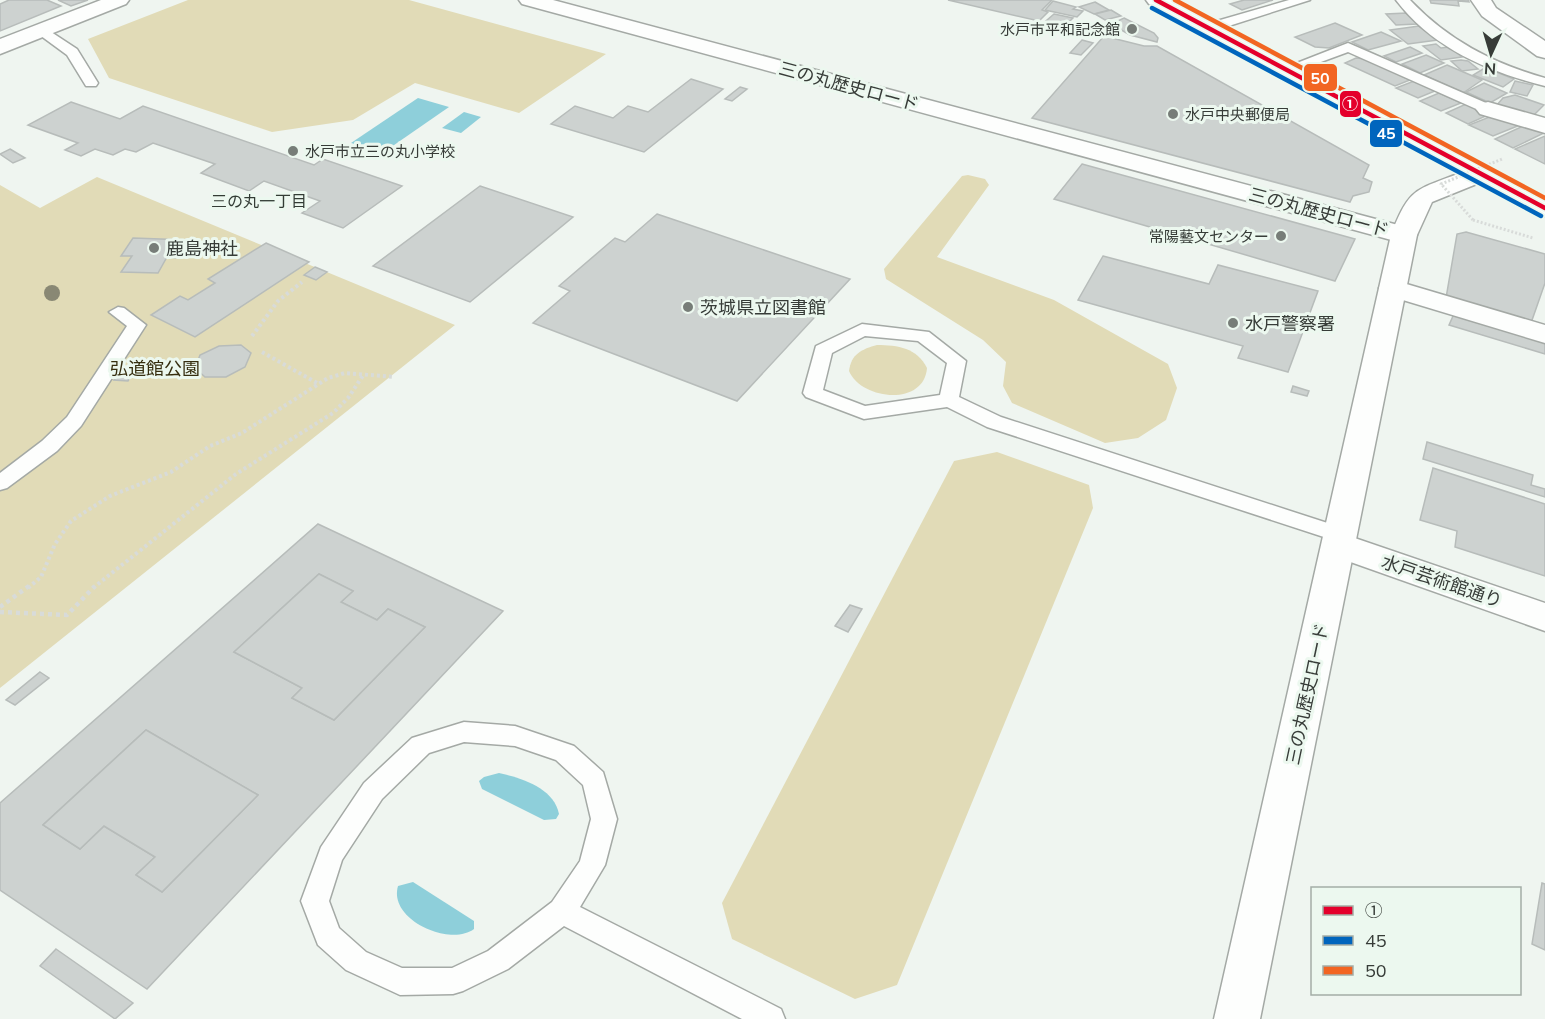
<svg xmlns="http://www.w3.org/2000/svg" width="1545" height="1019" font-family="Mulish,'Noto Sans JP',sans-serif">
  <rect width="100%" height="100%" fill="#eff5f0"/>
  <g fill="#e1dbb7">
    <path d="M188,0H409L606,54L519,113L415,83L353,120L272,132L109,78L88,39Z"/>
    <path d="M968,175L985,179L989,185L937,257L1054,300L1168,364L1177,388L1166,420L1138,438L1105,443L1012,403L1003,386L1006,362L983,340L886,279L884,269L962,176Z"/>
    <path d="M97,177L455,325L0,688V185L40,208Z"/>
    <path d="M877,345C898,345 917,348 927,368C924,407 861,400 849,371C851,354 862,349 877,345Z"/>
    <path d="M997,452L1089,485L1093,508L897,985L855,999L732,939L722,903L954,461Z"/>
  </g>
  <g fill="#8ecfda">
    <path d="M418,98L449,107L384,152L351,143Z"/>
    <path d="M464,112L481,117L461,133L442,128Z"/>
    <path d="M499,773C522,778 554,788 559,814L556,819L544,820L482,789L479,781L484,777Z"/>
    <path d="M413,882L474,921V929C450,947 388,920 398,886Z"/>
  </g>
  <g fill="#cdd2d0" stroke="#b7bcba" stroke-width="1.5" fill-rule="evenodd">
    <path d="M9,0H47L61,6L0,31V4Z"/>
    <path d="M58,0H88L71,6Z"/>
    <path d="M948,0H1052L1042,10L1048,12L1039,21Z"/>
    <path d="M1244,0H1273L1242,10L1230,4Z"/>
    <path d="M1430,0H1468L1469,2L1458,1L1459,6L1431,3Z"/>
    <path d="M1053,1L1076,7L1073,9L1083,11L1077,17L1045,10Z"/>
    <path d="M1095,2L1109,10L1094,14L1079,7Z"/>
    <path d="M1111,10L1121,16L1105,20L1095,14Z"/>
    <path d="M1407,13L1417,24L1396,25L1386,14Z"/>
    <path d="M1054,14L1073,18L1065,26L1046,21Z"/>
    <path d="M1124,18L1154,33L1158,38L1157,42L1130,35L1111,24Z"/>
    <path d="M1335,23L1362,35L1329,48L1315,47L1295,37Z"/>
    <path d="M1419,26L1438,40L1408,44L1390,30Z"/>
    <path d="M1381,32L1401,41L1368,50L1352,42Z"/>
    <path d="M1104,36L1144,46H1157L1369,165L1363,178L1372,182L1369,192L1353,196L1350,202L1032,118Z"/>
    <path d="M1082,40L1093,43L1081,55L1070,53Z"/>
    <path d="M1436,44L1441,48L1449,47L1462,57L1441,60L1423,46Z"/>
    <path d="M1410,47L1422,53L1396,62L1384,56Z"/>
    <path d="M1426,55L1444,63L1420,73L1402,64Z"/>
    <path d="M1356,58L1366,59L1410,80L1395,86L1345,63Z"/>
    <path d="M1461,60L1468,61L1478,69L1462,71L1451,61Z"/>
    <path d="M1447,65L1482,80L1463,93L1424,75Z"/>
    <path d="M1483,69L1499,73L1514,79L1503,87L1473,75Z"/>
    <path d="M691,79L723,89L644,152L551,124L575,106L613,118L628,106L648,112Z"/>
    <path d="M1414,81L1435,91L1418,98L1396,88Z"/>
    <path d="M1515,81L1533,85L1527,96L1510,92Z"/>
    <path d="M1484,83L1507,93L1490,103L1466,92Z"/>
    <path d="M740,87L747,89L732,101L725,99Z"/>
    <path d="M1439,93L1461,103L1441,111L1420,101Z"/>
    <path d="M1515,95L1544,105L1531,118L1495,107L1503,98Z"/>
    <path d="M71,102L120,119L143,106L314,165L323,159L402,186L343,228L302,213L320,201L264,181L249,191L201,173L215,164L153,143L136,152L125,149L113,155L95,149L81,156L65,150L78,143L28,125Z"/>
    <path d="M1466,104L1488,115L1468,124L1446,113Z"/>
    <path d="M1492,116L1520,125L1493,136L1469,125Z"/>
    <path d="M1523,126L1544,133L1513,148L1495,139Z"/>
    <path d="M1545,136V164L1515,149Z"/>
    <path d="M10,149L25,158L13,163L0,154Z"/>
    <path d="M1082,164L1355,239L1335,281L1054,199Z"/>
    <path d="M480,186L573,217L470,302L373,266Z"/>
    <path d="M657,214L850,279L737,401L533,323L570,291L559,286L615,238L625,242Z"/>
    <path d="M1466,232L1545,254V283L1531,323L1446,298L1457,234Z"/>
    <path d="M133,238L187,240L176,258L167,257L158,273L121,272L132,256H121Z"/>
    <path d="M266,243L309,262L195,337L151,315L180,296L188,300L215,283L208,279Z"/>
    <path d="M1103,256L1209,284L1218,265L1318,291L1288,372L1238,358L1243,346L1078,300Z"/>
    <path d="M315,267L327,272L316,280L304,275Z"/>
    <path d="M1454,314L1545,340V354L1449,325Z"/>
    <path d="M241,345L251,353L245,367L226,377H205L195,368L200,355L219,346Z"/>
    <path d="M120,371H134L128,381L114,380Z"/>
    <path d="M1293,386L1309,391L1307,396L1291,392Z"/>
    <path d="M1427,442L1533,475L1531,485L1545,489V497L1423,459Z"/>
    <path d="M1433,468L1545,504V576L1455,547L1457,531L1420,520Z"/>
    <path d="M318,524L503,611L147,989L0,890V803ZM319,574L353,591L341,602L377,620L388,609L425,627L334,720L292,698L302,688L234,652ZM146,730L258,795L162,892L136,875L155,857L104,826L80,849L43,825Z"/>
    <path d="M319,574L353,591L341,602L377,620L388,609L425,627L334,720L292,698L302,688L234,652Z"/>
    <path d="M850,605L862,609L848,632L835,626Z"/>
    <path d="M40,672L49,678L15,705L6,700Z"/>
    <path d="M146,730L258,795L162,892L136,875L155,857L104,826L80,849L43,825Z"/>
    <path d="M1542,883L1545,884V950L1532,944Z"/>
    <path d="M56,949L133,1003L115,1019L40,966Z"/>
  </g>
  <g fill="none" stroke-linecap="round" stroke-linejoin="round">
    <g stroke="#a4a9a5" stroke-width="3">
      <g id="lane">
        <path d="M1289,0H1310L1213,31H1203L1201,28L1203,25Z"/>
        <path d="M1396,0H1410C1448,40 1492,63 1545,78V86C1489,72 1432,48 1396,0Z"/>
        <path d="M42,26L77,49L98,83L96,86H86L67,55L37,33V27Z"/>
        <path d="M1348,43L1493,106L1495,109L1488,113L1483,112L1348,52L1291,73H1281L1279,70Z"/>
        <path d="M118,307L124,308L146,325L81,426L57,451L7,488L0,490V473L42,441L67,417L127,326L109,312Z"/>
        <path d="M862,324L929,332L966,361L959,397L1001,417L1349,530L1352,535L1349,540L1341,543L1333,540L987,427L947,407L864,419L806,397L803,393L816,346ZM865,336L918,341L947,363L940,395L865,406L823,390L832,353Z"/>
        <path d="M464,722L515,726L574,746L603,772L617,819L605,865L580,907L781,1009L785,1019H742L564,926L508,969L463,991L453,994L400,995L346,970L318,945L301,901L321,847L364,783L412,738ZM464,742L515,746L556,760L583,785L591,819L580,861L552,902L488,951L452,968H402L366,952L339,928L329,901L342,860L382,799L429,753Z"/>
      </g>
    </g>
    <g stroke="#a4a9a5" stroke-width="3">
      <g id="street">
        <path d="M101,0H129L126,4L0,54V39Z"/>
        <path d="M1471,0H1491L1496,8L1545,41V58L1537,56L1482,16Z"/>
        <path d="M1488,102L1545,118V133L1480,114L1476,109L1480,104Z"/>
        <path d="M1393,280L1545,325V343L1383,294L1379,288L1383,282Z"/>
      </g>
    </g>
    <g stroke="#a4a9a5" stroke-width="3">
      <g id="secondary">
        <path d="M519,0H553L1413,229L1417,235L1413,241L1404,243L1395,241L522,4Z"/>
        <path d="M1340,533L1545,603V631L1328,554L1323,545L1328,536Z"/>
      </g>
    </g>
    <g stroke="#a4a9a5" stroke-width="3">
      <path id="highway" d="M1146,0H1172L1545,198V216L1479,183L1432,202L1417,235L1260,1019H1214L1391,235C1410,187 1414,191 1460,173L1149,4Z"/>
    </g>
    <path stroke="#d8dbd9" stroke-width="3" stroke-dasharray="2 2" stroke-linecap="butt" d="M1473,220L1533,238"/>
    <g stroke="#d8dbd9" stroke-width="4" stroke-dasharray="3 3" stroke-linecap="butt">
      <path d="M252,336L278,301L302,282"/>
      <path d="M262,352L317,383"/>
      <path d="M28,588L41,577L55,544L71,521L110,496L171,472L210,446L242,433L328,378L345,373L394,377"/>
      <path d="M93,588L236,474L333,413L348,398L364,374"/>
    </g>
    <g stroke="#d8dbd9" stroke-width="4.5" stroke-dasharray="4 4" stroke-linecap="butt">
      <path d="M0,607L29,586"/>
      <path d="M0,612L67,615L95,586"/>
    </g>
    <use href="#lane" fill="#fdfefd" fill-rule="evenodd"/>
    <use href="#street" fill="#fdfefd" fill-rule="evenodd"/>
    <use href="#secondary" fill="#fdfefd" fill-rule="evenodd"/>
    <use href="#highway" fill="#fdfefd" fill-rule="evenodd"/>
    <path stroke="#d8dbd9" stroke-width="3" stroke-dasharray="2 2" stroke-linecap="butt" d="M1473,220L1441,184L1502,159"/>
    <g stroke="#ecf8ef" stroke-width="8">
      <path id="bus-1" d="M1156,0L1545,208"/>
    </g>
    <g stroke="#ecf8ef" stroke-width="8">
      <path id="bus-2" d="M1152,8L1541,216"/>
    </g>
    <g stroke="#ecf8ef" stroke-width="8">
      <path id="bus-3" d="M1175,0L1545,198"/>
    </g>
    <use href="#bus-1" stroke="#e4002b" stroke-width="4.5"/>
    <use href="#bus-2" stroke="#0065bd" stroke-width="4.5"/>
    <use href="#bus-3" stroke="#f26522" stroke-width="4.5"/>
  </g>
  <circle fill="#898874" cx="52" cy="293" r="8"/>
  <g fill="#777d78" stroke="#ecf8ef" stroke-width="2">
    <circle cx="1132" cy="29" r="6"/>
    <circle cx="1173" cy="114" r="6"/>
    <circle cx="293" cy="151" r="6"/>
    <circle cx="1281" cy="236" r="6"/>
    <circle cx="154" cy="248" r="6"/>
    <circle cx="688" cy="307" r="6"/>
    <circle cx="1233" cy="323" r="6"/>
  </g>
  <g text-anchor="middle" dominant-baseline="central" stroke-width="6" stroke-linejoin="round" paint-order="stroke">
    <g font-size="15" fill="#373c38" stroke="#ecf8ef" text-anchor="end">
      <text x="1120" y="29">水戸市平和記念館</text>
      <text x="1185" y="114" text-anchor="start">水戸中央郵便局</text>
      <text x="305" y="151" text-anchor="start">水戸市立三の丸小学校</text>
      <text x="1269" y="236">常陽藝文センター</text>
    </g>
    <g font-size="16" fill="#333c35" stroke="#ecf8ef">
      <text x="259" y="201">三の丸一丁目</text>
    </g>
    <g font-size="18" fill="#373c38" stroke="#ecf8ef">
      <text transform="translate(849 86) rotate(15)">三の丸歴史ロード</text>
      <text transform="translate(1319 212) rotate(15)">三の丸歴史ロード</text>
      <text transform="translate(1442 581) rotate(19)">水戸芸術館通り</text>
      <text transform="translate(1307 694) rotate(-78)">三の丸歴史ロード</text>
    </g>
    <g font-size="18" fill="#373c38" stroke="#ecf8ef" text-anchor="start">
      <text x="166" y="248">鹿島神社</text>
      <text x="700" y="307">茨城県立図書館</text>
      <text x="1245" y="323">水戸警察署</text>
    </g>
    <g font-size="18" fill="#362e0f" stroke="#ecf8ef">
      <text x="155" y="368">弘道館公園</text>
    </g>
  </g>
  <g stroke="#ecf8ef" stroke-width="2">
    <rect x="1303" y="63" width="35" height="29" rx="6" fill="#f26522"/>
    <rect x="1339" y="90" width="23" height="28" rx="6" fill="#e4002b"/>
    <rect x="1369" y="119" width="34" height="29" rx="6" fill="#0065bd"/>
  </g>
  <g font-size="16" text-anchor="middle" font-weight="bold" fill="#fff">
    <text x="1320" y="84">50</text>
    <text x="1350" y="110">①</text>
    <text x="1386" y="139">45</text>
  </g>
  <rect x="1311" y="887" width="210" height="108" fill="#ecf8ef" stroke="#a4ada6" stroke-width="1.5"/>
  <rect x="1323" y="906" width="30" height="9" fill="#e4002b" stroke="#a4ada6" stroke-width="1.5"/>
  <text x="1365" y="917" font-size="18" fill="#373c38">①</text>
  <rect x="1323" y="936" width="30" height="9" fill="#0065bd" stroke="#a4ada6" stroke-width="1.5"/>
  <text x="1365" y="947" font-size="18" fill="#373c38">45</text>
  <rect x="1323" y="966" width="30" height="9" fill="#f26522" stroke="#a4ada6" stroke-width="1.5"/>
  <text x="1365" y="977" font-size="18" fill="#373c38">50</text>
  <g transform="translate(1491 54) rotate(184)" stroke="#ecf8ef" stroke-width="4.5" paint-order="stroke">
  <path d="M0-4.5L10 22L0 15L-10 22Z" fill="#373c38"/>
  <text y="-9" font-size="16" font-weight="bold" text-anchor="middle" fill="#373c38">N</text>
  </g>
</svg>
